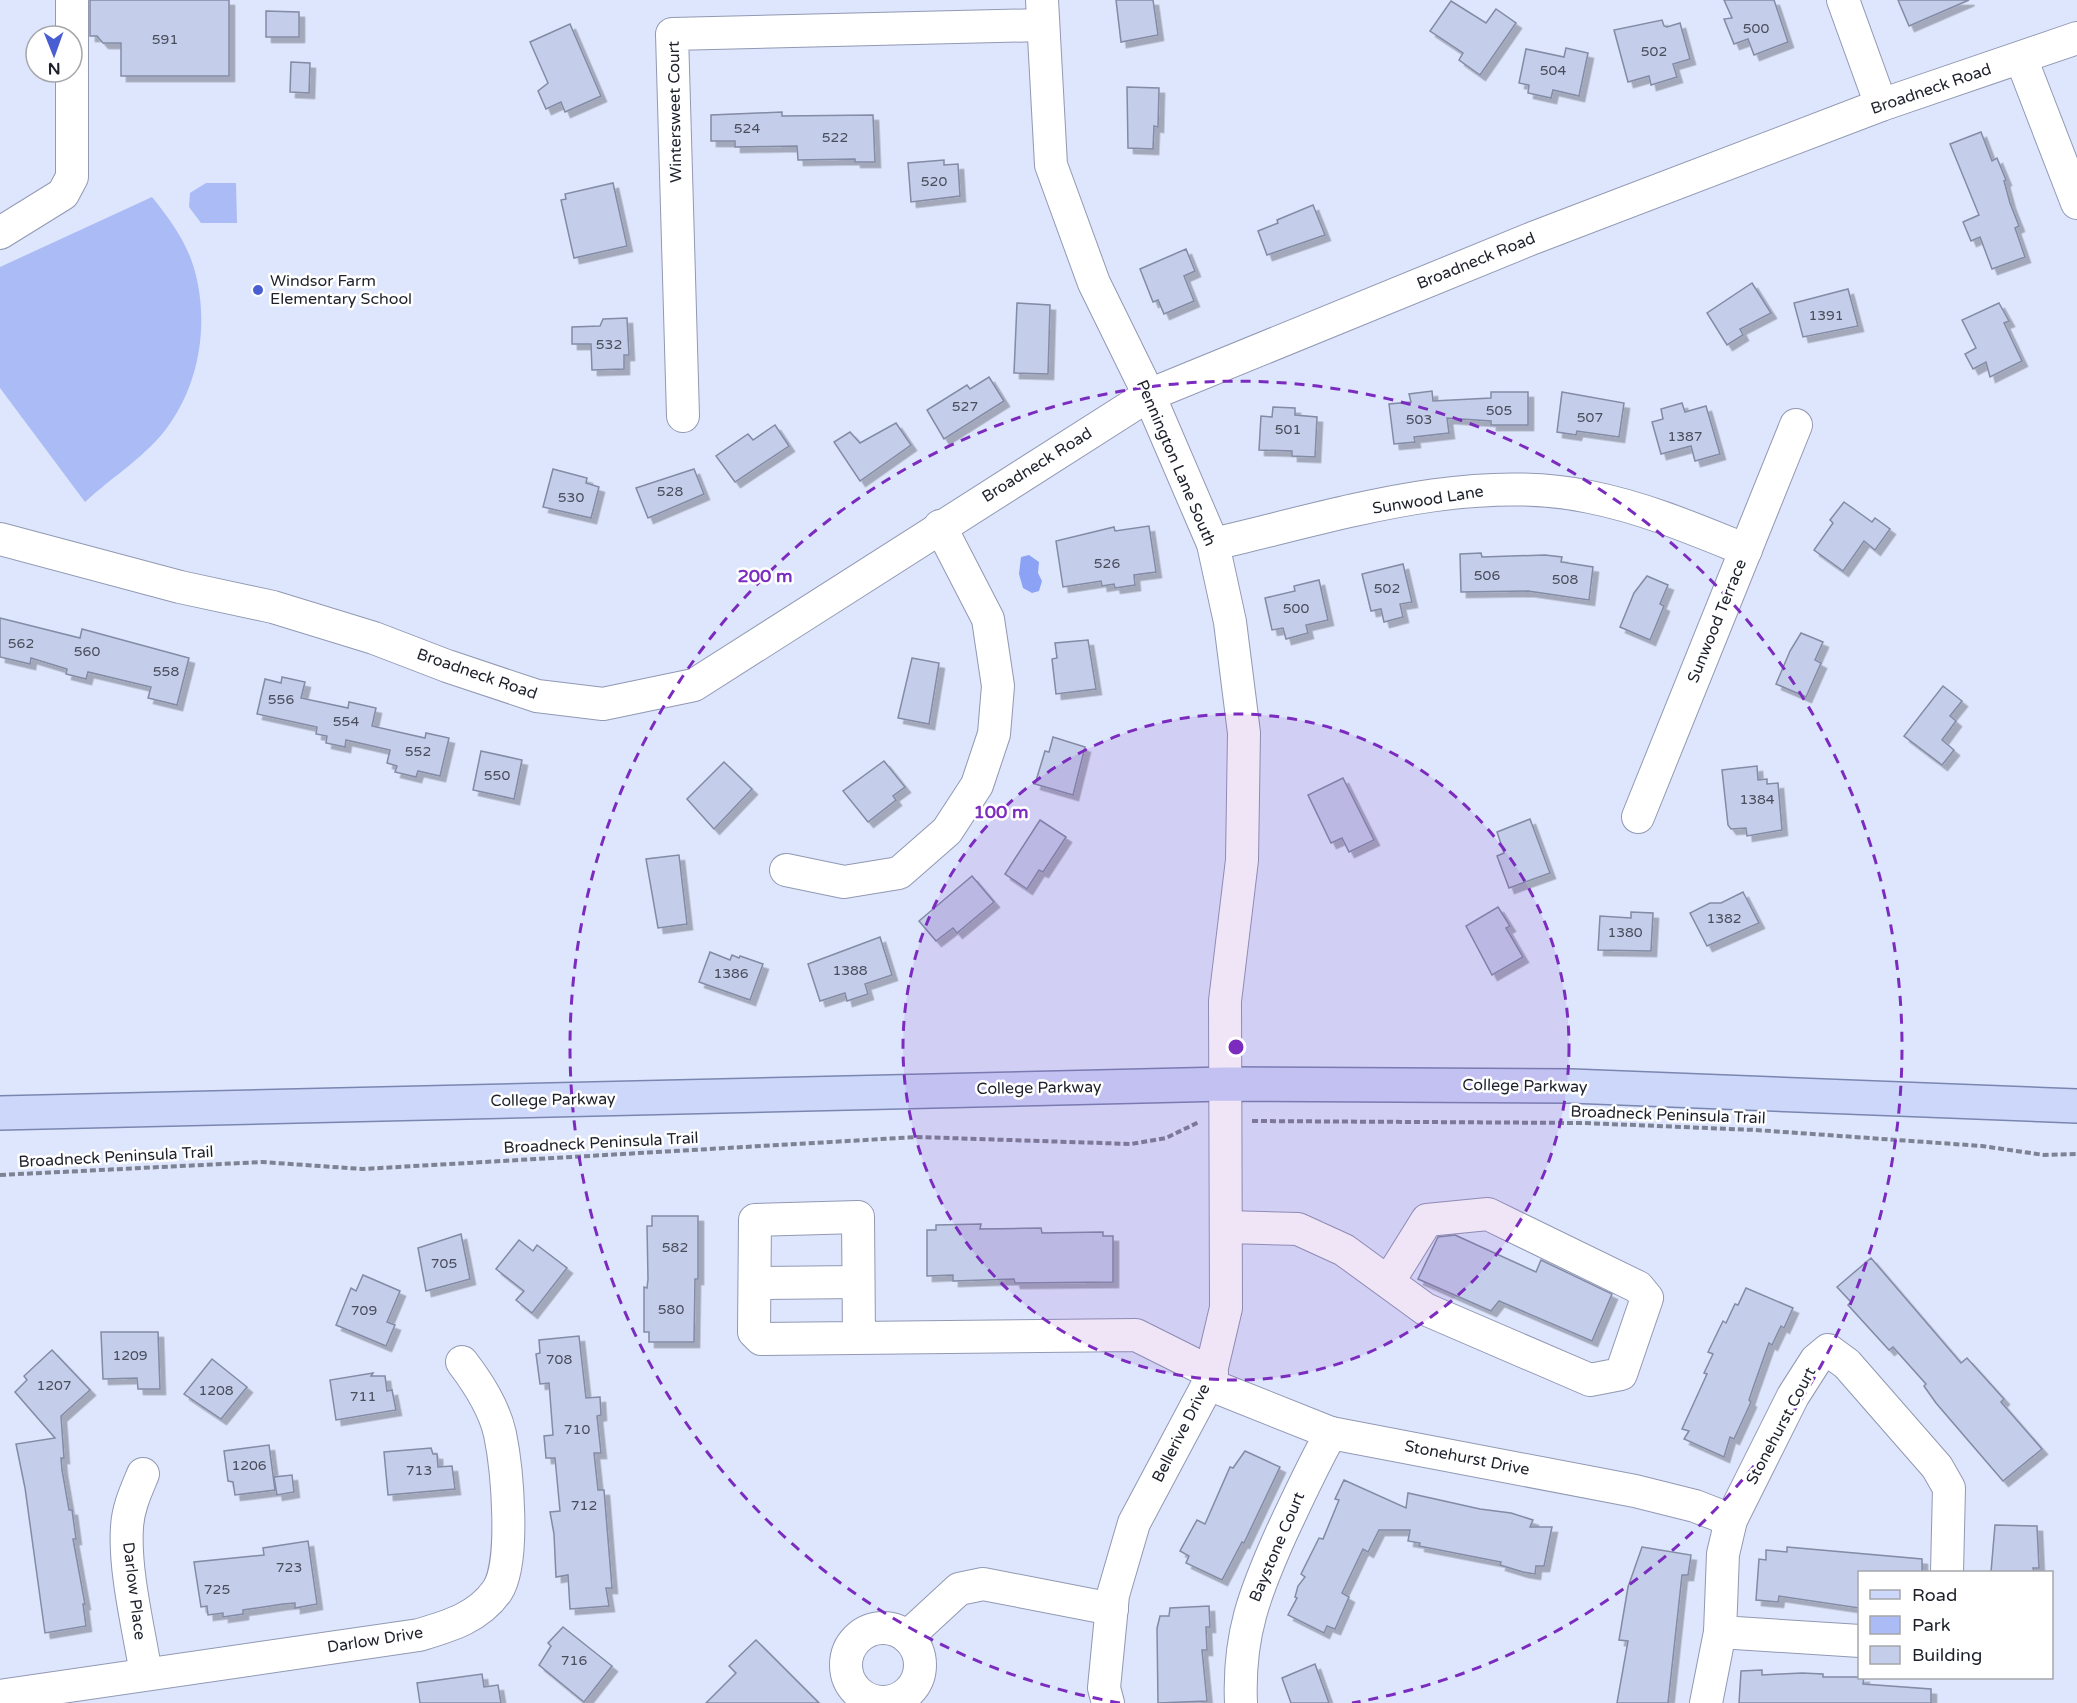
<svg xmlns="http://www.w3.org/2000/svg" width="2077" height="1703" font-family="'Varela Round',sans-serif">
  <defs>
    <filter id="shadow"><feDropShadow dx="5.5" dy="5.5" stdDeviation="0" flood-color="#0004"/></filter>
  </defs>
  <rect width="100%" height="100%" fill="#dee6fd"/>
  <g fill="#aabbf6">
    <path d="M206,183H236L237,223H201L189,207L190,193Z"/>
    <path d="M152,197C169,218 186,241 194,268C209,320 201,380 169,425C147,456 113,476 85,502L0,388V267Z"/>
  </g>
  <path fill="#8ca2f4" d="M1029,555L1039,562L1038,573L1042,581L1039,591L1032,593L1023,588L1019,574L1021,557Z"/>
  <g fill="#c4cde9" stroke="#838ba5" stroke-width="1.5" filter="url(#shadow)">
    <path d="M90,0H229V76H121V43H103L97,36H90Z"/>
    <path d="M1116,0H1153L1158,35L1121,42Z"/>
    <path d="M1724,0H1774L1788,42L1754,55L1748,39L1734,44L1724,19L1732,18Z"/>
    <path d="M1898,0H1969L1909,26Z"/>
    <path d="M1451,1L1486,23L1496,9L1516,23L1480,75L1459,60L1463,53L1430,31Z"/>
    <path d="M266,11L299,12V37H266Z"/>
    <path d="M1662,20L1664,26L1667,27L1680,23L1690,59L1673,64L1677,77L1651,85L1649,76L1628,82L1614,30Z"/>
    <path d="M570,24L601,96L565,112L561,102L546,109L538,91L548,83L530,42Z"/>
    <path d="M1566,48L1588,53L1579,96L1553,90L1551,98L1528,93L1529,85L1519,83L1526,49L1564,57Z"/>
    <path d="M291,62L310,63L309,93L290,92Z"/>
    <path d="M1127,87L1159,88L1158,127L1154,126L1153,149L1128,148Z"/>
    <path d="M782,112V116L873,115L875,162H855V159L798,160L797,146L735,147V141H711V115Z"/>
    <path d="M1981,132L1992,161L1997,158L2006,180L2004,181L2010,203L2019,226L2015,228L2025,257L1992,269L1980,237L1971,241L1963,222L1979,215L1950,144Z"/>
    <path d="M944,160V165L958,164L960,196L911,202L908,163Z"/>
    <path d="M613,183L627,246L574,258L561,200L566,199L565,194Z"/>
    <path d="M1313,205L1325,235L1267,255L1258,231L1278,223L1277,220Z"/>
    <path d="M1186,249L1195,271L1184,276L1194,301L1164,314L1158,300L1153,302L1140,269Z"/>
    <path d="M1752,283L1771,313L1740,329L1743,335L1727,345L1707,313Z"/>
    <path d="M1848,289L1858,326L1803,337L1794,303Z"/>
    <path d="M1017,303L1050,305L1048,374L1014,373Z"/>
    <path d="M1999,303L2009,321L2004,323L2022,361L1990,377L1986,362L1973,369L1965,354L1976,348L1962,320Z"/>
    <path d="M627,318L629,355H624V369L592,370L591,344H572V327L600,326L603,319Z"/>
    <path d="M989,377L1004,401L944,439L927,410L967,385L970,389Z"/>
    <path d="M1432,391L1433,401L1491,398V392H1528V425H1491V421L1447,418L1449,433L1414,437L1415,442L1394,444L1389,404L1411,402L1409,394Z"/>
    <path d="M1562,392L1624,403L1619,437L1577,431L1576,435L1557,432Z"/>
    <path d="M1682,403L1685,412L1706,406L1720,454L1695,461L1691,446L1661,454L1652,422L1663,419L1661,409Z"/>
    <path d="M1273,407L1295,408V415L1317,417L1315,457L1292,456V451L1259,450L1261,416L1272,417Z"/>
    <path d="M896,423L911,445L860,481L834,442L850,432L860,443Z"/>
    <path d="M775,425L789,446L735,482L716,456L748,434L753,440Z"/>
    <path d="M553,469L587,478L586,483L599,487L591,518L543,507Z"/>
    <path d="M694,469L704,494L648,518L636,488Z"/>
    <path d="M1844,502L1872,522L1875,518L1890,529L1875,550L1864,541L1843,571L1814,550L1833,523L1830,520Z"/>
    <path d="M1149,526L1156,572L1134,575L1135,585L1115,588L1114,584L1102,586L1101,581L1063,587L1056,541L1114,527L1115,531Z"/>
    <path d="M1481,553L1482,557L1545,555L1562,557L1561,562L1593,567L1589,600L1528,591L1461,592L1460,554Z"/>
    <path d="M1403,564L1412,602L1400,604L1403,617L1384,622L1381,609L1371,611L1362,574Z"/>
    <path d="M1647,576L1668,585L1660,604L1664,606L1650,640L1620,627L1634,593Z"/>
    <path d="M1319,580L1328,620L1306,625L1308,633L1286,639L1283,628L1272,630L1265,598L1295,591L1294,586Z"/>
    <path d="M0,618L80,638L82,629L189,658L177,705L148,698L151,687L88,672L86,679L66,674L67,669L31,658L30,664L0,657Z"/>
    <path d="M1801,633L1823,642L1815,660L1821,663L1806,697L1776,684L1790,651Z"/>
    <path d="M1088,640L1096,689L1056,694L1052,659L1057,658L1055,643Z"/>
    <path d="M912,658L939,663L929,724L898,718Z"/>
    <path d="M282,677L305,682L301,698L348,708L349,702L376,708L372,726L425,738L426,733L449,738L440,776L418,771L416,777L395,772L397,766L387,763L390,750L346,740L345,747L326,743L327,736L316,734L317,727L257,714L265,679L281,683Z"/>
    <path d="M1943,686L1962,701L1950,716L1956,721L1942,740L1954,750L1942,765L1904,736Z"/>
    <path d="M1053,737L1085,747L1073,795L1035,784L1045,751L1049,752Z"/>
    <path d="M481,751L522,760L514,799L473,790Z"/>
    <path d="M884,761L905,787L893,796L896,800L868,822L843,791Z"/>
    <path d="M724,762L752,789L714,829L687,799Z"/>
    <path d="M1757,766L1758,780L1767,779V784L1778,783L1782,830L1747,836L1746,828L1731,829L1728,825L1722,770Z"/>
    <path d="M1343,778L1374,840L1349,852L1342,838L1331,843L1308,795Z"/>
    <path d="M1530,819L1550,873L1509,888L1497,856L1504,853L1497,832Z"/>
    <path d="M1040,820L1066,837L1043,872L1039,870L1027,889L1005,874Z"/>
    <path d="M679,855L687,924L658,928L646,859Z"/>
    <path d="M972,876L994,902L957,933L953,928L936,941L919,921Z"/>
    <path d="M1743,892L1759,923L1707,946L1690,913L1710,903H1721Z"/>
    <path d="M1498,907L1510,926L1506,928L1523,957L1492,975L1466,926Z"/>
    <path d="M1631,912L1653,913L1651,951L1598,950L1600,916L1631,918Z"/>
    <path d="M880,937L892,975L865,984L868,994L847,1001L845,993L820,1001L808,964Z"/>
    <path d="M710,952L730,960L732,955L739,958L740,956L763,964L750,1000L699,982Z"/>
    <path d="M652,1216H698V1279H695L694,1342H649V1332H644V1287L647,1288L648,1279L647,1226H652Z"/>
    <path d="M981,1224L980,1229L1041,1228L1042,1233L1103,1232V1236H1113V1282L1015,1283L1014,1279L953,1281V1275L927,1276V1230H936V1225Z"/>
    <path d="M461,1234L470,1279L426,1291L418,1248Z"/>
    <path d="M1455,1235L1536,1272L1541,1260L1612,1294L1592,1341L1499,1301L1491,1311L1418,1279L1438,1237Z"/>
    <path d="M519,1240L533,1251L537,1245L567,1268L532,1313L516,1300L524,1291L496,1269Z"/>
    <path d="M1871,1258L1961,1363L1967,1358L2004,1399L2001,1402L2042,1449L2003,1481L1936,1403L1924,1386L1926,1384L1893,1347L1889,1350L1848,1305L1851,1302L1837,1287Z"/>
    <path d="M363,1275L400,1291L387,1322L395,1325L386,1346L336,1325L351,1288L356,1291Z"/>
    <path d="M1746,1288L1793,1308L1784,1328L1781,1326L1772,1345L1769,1343L1753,1388L1749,1400L1751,1402L1734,1439L1730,1437L1724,1457L1684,1439L1689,1431L1682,1429L1707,1374L1704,1373L1713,1354L1708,1352L1723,1321L1726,1323L1735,1304L1738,1305Z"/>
    <path d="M101,1332H158L160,1389H138L137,1378L103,1379Z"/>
    <path d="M579,1336L586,1398L600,1397L601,1415L597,1416L601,1453H594L598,1490H604L612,1588H606L609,1606L570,1609L568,1575L556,1577L554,1534L550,1512L560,1511L555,1458H546L544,1436L553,1435L549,1383L540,1384L536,1354L540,1353L539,1340Z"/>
    <path d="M52,1350L90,1390L61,1416L64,1458H61L62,1470L69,1510H72L76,1539H73L85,1604H83L86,1626L45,1633L25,1488L16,1444L55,1438L15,1392L27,1380L24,1376Z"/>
    <path d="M212,1359L247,1387L221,1419L184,1394Z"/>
    <path d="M373,1373L371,1376H385L387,1391L392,1390L396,1410L336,1420L330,1380Z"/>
    <path d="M269,1445L275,1490L235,1495L233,1482L228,1481L224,1451Z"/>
    <path d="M431,1448L433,1454H437L438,1467L452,1466L455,1489L388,1495L384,1452Z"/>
    <path d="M1245,1451L1280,1467L1244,1543L1242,1542L1222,1580L1186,1563L1189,1556L1180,1551L1197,1520L1205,1524L1230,1467L1233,1468Z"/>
    <path d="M292,1475L294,1492L277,1495L274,1477Z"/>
    <path d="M1344,1480L1406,1508L1408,1493L1480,1509L1511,1513L1533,1520L1530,1527H1552L1544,1566H1536L1535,1574L1523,1572L1500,1565L1501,1562L1419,1546L1420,1543L1408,1541L1410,1530H1379L1368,1552L1363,1549L1342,1593L1349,1597L1335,1629L1327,1626L1324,1633L1288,1615L1297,1598L1295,1597L1298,1586L1305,1577L1301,1574L1319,1538L1323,1539L1339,1500L1335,1499Z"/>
    <path d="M1995,1525L2037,1526L2039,1568H2033L2034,1572H1991Z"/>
    <path d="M308,1541L317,1604L295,1608V1603L283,1604L243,1610V1614L223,1617V1613L208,1615L207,1606L201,1607L194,1562L264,1555L263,1548Z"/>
    <path d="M1642,1547L1691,1555L1688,1575H1682L1668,1703H1617L1628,1641L1619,1640L1628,1587Z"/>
    <path d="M1787,1547L1922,1559V1572H1860L1859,1608L1779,1596L1778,1602L1756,1600L1759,1559L1766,1560V1550L1787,1552Z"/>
    <path d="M1209,1606L1210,1627H1206L1207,1650H1202L1207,1701L1158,1703L1157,1628L1160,1616H1169L1170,1608Z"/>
    <path d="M563,1627L612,1666L584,1702L539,1665L551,1646L548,1643Z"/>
    <path d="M756,1640L819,1703H706L736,1673L729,1666Z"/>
    <path d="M1315,1664L1329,1703H1291L1282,1678Z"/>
    <path d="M1762,1670V1675L1802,1673L1823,1674V1677H1864L1863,1684L1931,1689V1703H1739L1741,1671Z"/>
    <path d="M482,1674L484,1687L498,1685L501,1703H420L417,1683Z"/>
  </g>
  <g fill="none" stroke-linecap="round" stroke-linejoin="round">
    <g stroke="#9199b3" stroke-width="34">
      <g id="minor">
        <path d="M1042,0L1051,165L1094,283L1149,395L1213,544L1230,622L1244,733L1242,860L1225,1001L1226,1308L1208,1384L1134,1523L1113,1595L1104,1688L1108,1703"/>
        <path d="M1843,0L1881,105"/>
        <path d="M2021,58L2077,203"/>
        <path d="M0,233L63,194L72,177V0"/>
        <path d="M683,416L672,34L1043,25"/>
        <path d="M0,539L180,587L273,607L374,638L447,666L537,696L603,704L694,685L1149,395L1533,238L1881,105L2077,38"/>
        <path d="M1213,544C1331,517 1469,471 1590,497C1645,508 1694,529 1746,550"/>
        <path d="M1638,817L1796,425"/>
        <path d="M786,870L844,882L899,873L947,831L977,785L994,734L998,686L988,619L940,526"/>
        <path d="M1227,1227L1298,1229L1344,1250L1425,1309L1590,1380L1621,1374L1647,1298L1638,1287L1488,1214L1427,1220L1389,1281"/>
        <path d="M755,1283L858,1282"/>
        <path d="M859,1338L858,1217L755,1220L754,1332L761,1339L1136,1335L1212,1373"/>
        <path d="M1208,1384L1331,1433L1635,1491L1695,1506L1731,1520"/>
        <path d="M143,1474C136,1491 128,1508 127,1527C124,1571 139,1630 146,1674"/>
        <circle cx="883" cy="1665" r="37"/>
        <path d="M907,1637L959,1589L983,1584L1112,1609"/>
        <path d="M1860,1641L1720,1632L1723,1554L1731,1520L1793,1396L1816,1360L1828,1350L1847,1364L1937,1467L1949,1488L1947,1572"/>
        <path d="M0,1696L419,1635C449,1626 478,1618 497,1591C516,1563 507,1468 500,1434C494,1407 478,1383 462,1362"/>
        <path d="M1241,1703C1238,1635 1255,1592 1282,1532C1298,1498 1313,1465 1331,1433"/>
        <path d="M1706,1703L1720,1632"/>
      </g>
    </g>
    <g stroke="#7a86af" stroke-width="36">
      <path id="major" d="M0,1113L1225,1084L1571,1086L2077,1106"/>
    </g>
    <g stroke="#7e8394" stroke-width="4" stroke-dasharray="6 3" stroke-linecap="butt">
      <path d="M1252,1121L1584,1123L1756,1130L1982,1146L2044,1155L2077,1154"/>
      <path d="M0,1175L262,1162L363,1169L917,1137L1131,1144L1166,1138L1199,1122"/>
    </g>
    <use href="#minor" stroke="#fff" stroke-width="32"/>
    <use href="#major" stroke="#cdd7f9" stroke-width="33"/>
  </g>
  <circle cx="1236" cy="1047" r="333" fill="#7b2cbf" fill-opacity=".12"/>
  <g fill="none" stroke="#7b2cbf" stroke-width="3" stroke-dasharray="10 8">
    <circle cx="1236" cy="1047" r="333"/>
    <path d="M1120 1703A666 666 0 1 1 1352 1703"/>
  </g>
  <circle fill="#4a5ed3" stroke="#fff" stroke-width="2" cx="258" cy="290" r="6"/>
  <g text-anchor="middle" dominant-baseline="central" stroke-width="5" stroke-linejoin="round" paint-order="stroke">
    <g font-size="14" fill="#484c5b">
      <text x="1756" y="28">500</text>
      <text x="165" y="39">591</text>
      <text x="1654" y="51">502</text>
      <text x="1553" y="70">504</text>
      <text x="747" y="128">524</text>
      <text x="835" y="137">522</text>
      <text x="934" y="181">520</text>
      <text x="1826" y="315">1391</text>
      <text x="609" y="344">532</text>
      <text x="965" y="406">527</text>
      <text x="1499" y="410">505</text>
      <text x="1590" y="417">507</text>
      <text x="1419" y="419">503</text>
      <text x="1288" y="429">501</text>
      <text x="1685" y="436">1387</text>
      <text x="670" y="491">528</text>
      <text x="571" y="497">530</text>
      <text x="1107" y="563">526</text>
      <text x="1487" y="575">506</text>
      <text x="1565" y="579">508</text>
      <text x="1387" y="588">502</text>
      <text x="1296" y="608">500</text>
      <text x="21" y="643">562</text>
      <text x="87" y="651">560</text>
      <text x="166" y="671">558</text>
      <text x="281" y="699">556</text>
      <text x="346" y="721">554</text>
      <text x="418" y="751">552</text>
      <text x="497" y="775">550</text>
      <text x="1757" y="799">1384</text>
      <text x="1724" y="918">1382</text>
      <text x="1625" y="932">1380</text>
      <text x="850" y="970">1388</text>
      <text x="731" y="973">1386</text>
      <text x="675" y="1247">582</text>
      <text x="444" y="1263">705</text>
      <text x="671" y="1309">580</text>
      <text x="364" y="1310">709</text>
      <text x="130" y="1355">1209</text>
      <text x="559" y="1359">708</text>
      <text x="54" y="1385">1207</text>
      <text x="216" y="1390">1208</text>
      <text x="363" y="1396">711</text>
      <text x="577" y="1429">710</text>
      <text x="249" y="1465">1206</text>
      <text x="419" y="1470">713</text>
      <text x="584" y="1505">712</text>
      <text x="289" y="1567">723</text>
      <text x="217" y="1589">725</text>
      <text x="574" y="1660">716</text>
    </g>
    <g font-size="16" fill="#1e212c" stroke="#fff">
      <text transform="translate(1931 89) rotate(-19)">Broadneck Road</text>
      <text transform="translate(675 112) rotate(-91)">Wintersweet Court</text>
      <text transform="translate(1476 261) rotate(-22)">Broadneck Road</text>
      <text transform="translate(1176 463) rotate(67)">Pennington Lane South</text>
      <text transform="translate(1037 465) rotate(-32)">Broadneck Road</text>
      <text transform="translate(1428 500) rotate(-9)">Sunwood Lane</text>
      <text transform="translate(1717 621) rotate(-68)">Sunwood Terrace</text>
      <text transform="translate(477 674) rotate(19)">Broadneck Road</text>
      <text transform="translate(1525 1086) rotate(1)">College Parkway</text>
      <text transform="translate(1039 1088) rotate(-1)">College Parkway</text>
      <text transform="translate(553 1100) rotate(-1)">College Parkway</text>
      <text transform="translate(1668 1115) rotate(2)">Broadneck Peninsula Trail</text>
      <text transform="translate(601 1143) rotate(-3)">Broadneck Peninsula Trail</text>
      <text transform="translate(116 1157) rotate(-3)">Broadneck Peninsula Trail</text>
      <text transform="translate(1781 1426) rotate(-62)">Stonehurst Court</text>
      <text transform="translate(1181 1433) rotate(-63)">Bellerive Drive</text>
      <text transform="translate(1467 1458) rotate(11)">Stonehurst Drive</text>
      <text transform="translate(1277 1547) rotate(-67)">Baystone Court</text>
      <text transform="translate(134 1591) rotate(83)">Darlow Place</text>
      <text transform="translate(375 1640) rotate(-9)">Darlow Drive</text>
    </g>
    <g font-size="16" fill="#1e212c" stroke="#fff" text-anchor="start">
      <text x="270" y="281">Windsor Farm<tspan x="270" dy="18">Elementary School</tspan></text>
    </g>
  </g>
  <circle cx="1236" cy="1047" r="9" fill="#7b2cbf" stroke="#fff" stroke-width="3"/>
  <g font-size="18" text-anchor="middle" font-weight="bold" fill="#7b2cbf" stroke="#fff" stroke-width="5" stroke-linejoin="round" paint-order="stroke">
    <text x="765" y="582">200 m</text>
    <text x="1001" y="818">100 m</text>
  </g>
  <rect x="1858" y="1571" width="195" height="108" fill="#ffffff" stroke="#a5a6ab" stroke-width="1.5"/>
  <rect x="1870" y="1590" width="30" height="9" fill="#cdd7f9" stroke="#a5a6ab" stroke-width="1.5"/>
  <text x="1912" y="1601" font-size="18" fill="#1e212c">Road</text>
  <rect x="1870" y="1616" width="30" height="18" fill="#aabbf6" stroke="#a5a6ab" stroke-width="1.5"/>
  <text x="1912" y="1631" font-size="18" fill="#1e212c">Park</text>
  <rect x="1870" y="1646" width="30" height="18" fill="#c4cde9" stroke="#a5a6ab" stroke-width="1.5"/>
  <text x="1912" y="1661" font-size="18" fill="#1e212c">Building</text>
  <g transform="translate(54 54) rotate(179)"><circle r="28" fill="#ffffff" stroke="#a5a6ab" stroke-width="1.5"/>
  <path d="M0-4.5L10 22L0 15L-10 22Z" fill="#4a5ed3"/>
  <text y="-9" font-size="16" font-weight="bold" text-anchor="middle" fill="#1e212c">N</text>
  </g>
</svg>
